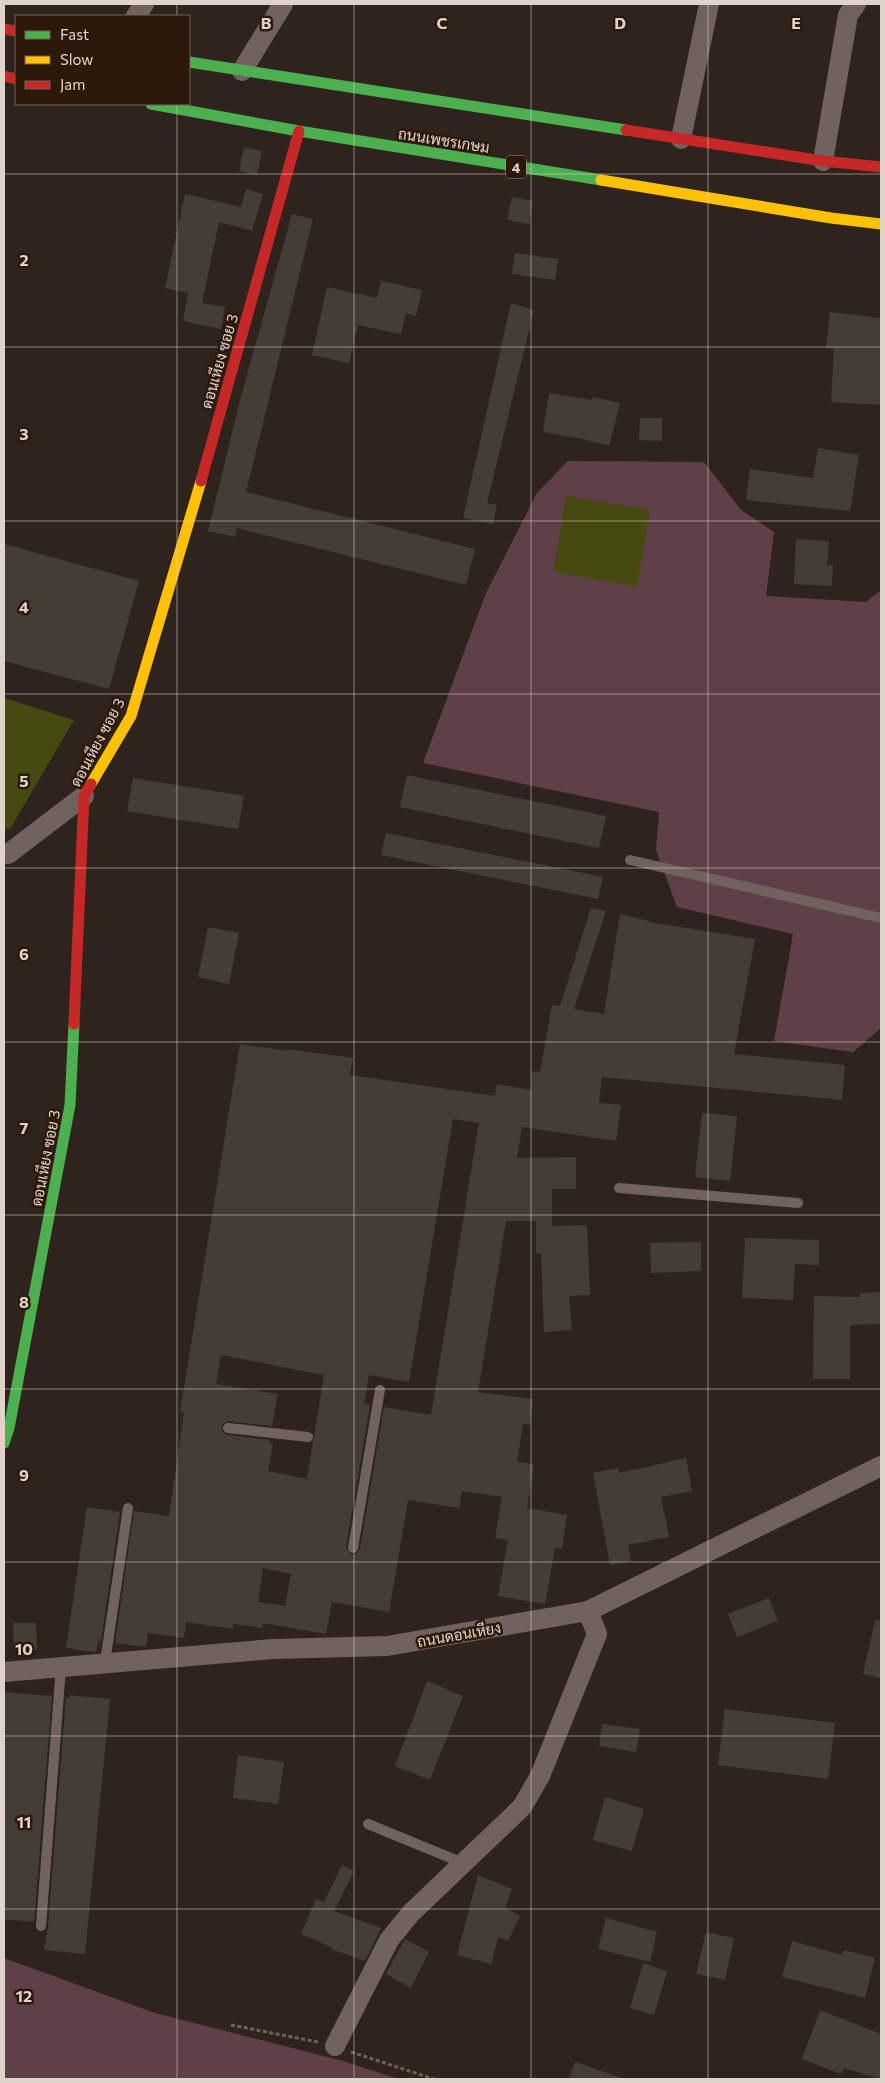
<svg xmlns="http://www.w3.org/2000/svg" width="885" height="2083" font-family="Commissioner,Sarabun,sans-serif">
  <rect width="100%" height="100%" fill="#2f241d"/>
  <g fill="#5f4048">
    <path d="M568,461L704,462L741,510L774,532L766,596L866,602L881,590V1028L853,1052L774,1041L793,934L677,907L656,850L659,812L423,763L486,593L537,493Z"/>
    <path d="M4,1958L155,2013L343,2061L399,2079H4Z"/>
  </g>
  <g fill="#464a11">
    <path d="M566,496L650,510L637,587L553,572Z"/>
    <path d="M4,698L74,720L10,829L4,828Z"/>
  </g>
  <g fill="#443d36" fill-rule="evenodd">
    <path d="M244,147L262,151L257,175L239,171Z"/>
    <path d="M246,189L263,194L252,231L219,222L202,303L225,307L221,329L183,321L188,293L165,288L185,194L241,207Z"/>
    <path d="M512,197L533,201L529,224L507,220Z"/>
    <path d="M292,214L313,219L246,492L475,549L466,585L237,528L235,537L208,531L240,400Z"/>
    <path d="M515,253L558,259L555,280L512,274Z"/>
    <path d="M381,281L422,290L416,316L406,313L401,334L358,325L349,363L312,355L327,287L377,298Z"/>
    <path d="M511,303L534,310L487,503L497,505L493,524L463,518Z"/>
    <path d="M830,312L881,318V405L831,402L834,349L826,348Z"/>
    <path d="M549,393L592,400L593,397L620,403L609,446L583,439L543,432Z"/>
    <path d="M640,418H662V441L639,440Z"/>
    <path d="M818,448L859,455L850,511L746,500L750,469L813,478Z"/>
    <path d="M796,539L829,541L827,565H833L832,586L794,584Z"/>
    <path d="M4,544L139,581L109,689L4,661Z"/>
    <path d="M407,775L606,816L599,848L400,807Z"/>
    <path d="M133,778L244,796L238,829L127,811Z"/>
    <path d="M386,833L603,877L598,899L381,855Z"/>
    <path d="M591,908L606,911L574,1009L604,1014L620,914L649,921V922L755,939L734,1054L845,1065L842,1100L602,1077L599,1103L621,1105L616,1141L522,1127L517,1158L576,1157V1189H552V1226L587,1225L590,1295L569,1296L572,1330L544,1332L541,1253H536V1221H506L478,1392L533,1399L530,1425L523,1424L517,1462L534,1464L527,1508L567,1515L562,1549L555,1548L545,1604L498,1596L508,1540L495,1538L502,1497L462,1491L459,1508L408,1500L389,1612L332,1602L326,1634L263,1623V1628L233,1624V1629L186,1622L184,1638L148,1633L146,1647L115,1643L134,1511L169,1516L184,1413L180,1412L240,1044L287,1051V1049L353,1058L350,1075L495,1096L497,1084L531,1090L532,1071L540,1072L552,1005L560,1006ZM453,1119L479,1123L431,1415L384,1407L360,1549L356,1554L351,1555L346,1547L370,1405L364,1404L369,1375L409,1382ZM221,1355L324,1375L307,1479L268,1471L273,1444L269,1443L270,1440L227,1435L222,1431V1424L228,1421L272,1426L278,1394L216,1384ZM263,1568L291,1574L285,1606L258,1602Z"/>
    <path d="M208,927L239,933L229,984L198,977Z"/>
    <path d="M702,1113L737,1116L730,1181L695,1177Z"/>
    <path d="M745,1238L819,1240V1265L795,1264L793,1300L742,1298Z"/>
    <path d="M701,1242V1271L651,1273L650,1243Z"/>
    <path d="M881,1292V1324L850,1325V1379H813L814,1296L860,1297V1293Z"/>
    <path d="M686,1458L692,1491L661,1497L669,1537L628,1545L631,1561L610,1565L593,1473L618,1468L619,1473Z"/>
    <path d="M87,1507L120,1512L101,1641H98L96,1652H94L66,1648Z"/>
    <path d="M769,1598L778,1621L737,1637L728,1614Z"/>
    <path d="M875,1620L881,1621V1678L863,1674Z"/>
    <path d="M13,1623H36L37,1650H14Z"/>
    <path d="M427,1681L463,1696L430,1780L395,1766Z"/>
    <path d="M4,1692L52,1696L34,1922L4,1919Z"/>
    <path d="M69,1695L110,1699L85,1954L44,1950L48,1927L66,1697L69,1698Z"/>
    <path d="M725,1709L835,1723L828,1779L718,1765Z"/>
    <path d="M602,1724L640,1729L636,1752L599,1746Z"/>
    <path d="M238,1755L284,1762L278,1804L233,1798Z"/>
    <path d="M605,1797L644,1809L632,1851L593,1840Z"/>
    <path d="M342,1865L354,1871L334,1911L381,1928L365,1961L331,1949V1947L301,1934L316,1899L324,1902Z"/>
    <path d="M478,1875L512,1889L505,1908L520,1916L508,1941L498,1937L491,1964L457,1955Z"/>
    <path d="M606,1918L657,1932L650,1962L598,1949Z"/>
    <path d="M706,1932L734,1938L725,1980L696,1974Z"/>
    <path d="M405,1939L429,1952L411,1988L386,1974Z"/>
    <path d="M792,1941L842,1955L844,1950L875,1958L865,1998L782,1977Z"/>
    <path d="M643,1963L667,1971L654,2015L630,2008Z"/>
    <path d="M820,2010L881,2034V2079L844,2068L841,2074L802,2059Z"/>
    <path d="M575,2062L619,2077V2079H569Z"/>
  </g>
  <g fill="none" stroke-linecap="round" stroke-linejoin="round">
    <g stroke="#6e615e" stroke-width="3" stroke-dasharray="4 2.5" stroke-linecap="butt">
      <path d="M231,2025L318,2042"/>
      <path d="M351,2052L434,2079"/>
    </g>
    <g stroke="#71625f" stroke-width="10">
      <path d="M630,860L881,918"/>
      <path d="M619,1188L798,1203"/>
      <path d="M228,1428L308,1437"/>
      <path d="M353,1548L380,1390"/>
      <path d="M105,1662L128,1508"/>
      <path d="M368,1824L463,1863"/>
      <path d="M41,1926L61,1667"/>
    </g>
    <g stroke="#71625f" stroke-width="20">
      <path d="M136,16L144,4"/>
      <path d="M242,71L283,4"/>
      <path d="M681,139L709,4"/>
      <path d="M823,161L848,15L856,4"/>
      <path d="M4,853L8,854L84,796"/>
      <path d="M4,1672L273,1649L387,1646L588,1611L881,1466"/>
      <path d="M335,2046L389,1940L411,1913L522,1807L540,1776L597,1634L588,1611"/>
    </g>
    <g stroke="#4caf50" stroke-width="11">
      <path d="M189,62L626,130"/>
      <path d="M151,104L299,131L601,180"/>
      <path d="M4,1443L9,1428L70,1105L74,1024"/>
    </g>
    <g stroke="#ffc107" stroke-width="11">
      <path d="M601,180L831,218L881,224"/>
      <path d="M91,784L131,716L201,481"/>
    </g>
    <g stroke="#c62828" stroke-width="11">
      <path d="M4,29L16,31"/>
      <path d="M4,76L16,79"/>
      <path d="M626,130L823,161L881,167"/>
      <path d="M201,481L299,131"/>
      <path d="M74,1024L84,796L91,784"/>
    </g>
  </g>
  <path fill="none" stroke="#e0d3ca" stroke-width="1" stroke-opacity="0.55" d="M177,4V16M354,4V2079M531,4V2079M708,4V2079M177,104V2079M4,174H881M4,347H881M4,521H881M4,694H881M4,868H881M4,1042H881M4,1215H881M4,1389H881M4,1562H881M4,1736H881M4,1909H881"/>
  <g text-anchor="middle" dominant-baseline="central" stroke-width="5" stroke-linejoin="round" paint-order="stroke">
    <rect fill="#2c190b" stroke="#aa9b91" stroke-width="1" x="506" y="155.5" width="20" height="23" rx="4"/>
    <g font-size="14" font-weight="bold" fill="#e0d3ca">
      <text x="516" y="167">4</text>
    </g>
    <g font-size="15" fill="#e0d3ca" stroke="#2c190b">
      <text transform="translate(444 140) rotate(9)">ถนนเพชรเกษม</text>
      <text transform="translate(219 361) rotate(-74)">ดอนเหียง ซอย 3</text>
      <text transform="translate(97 742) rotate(-62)">ดอนเหียง ซอย 3</text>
      <text transform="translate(45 1158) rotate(-79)">ดอนเหียง ซอย 3</text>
      <text transform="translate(459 1634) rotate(-10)">ถนนดอนเหียง</text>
    </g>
  </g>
  <g font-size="16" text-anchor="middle" font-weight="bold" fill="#e0d3ca" stroke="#2c190b" stroke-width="5" stroke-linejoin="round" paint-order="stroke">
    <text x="266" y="29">B</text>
    <text x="442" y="29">C</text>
    <text x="620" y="29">D</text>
    <text x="796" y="29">E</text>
    <text x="24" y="266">2</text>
    <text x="24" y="440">3</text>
    <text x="24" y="613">4</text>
    <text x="24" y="787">5</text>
    <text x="24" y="960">6</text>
    <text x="24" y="1134">7</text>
    <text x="24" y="1308">8</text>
    <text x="24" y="1481">9</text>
    <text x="24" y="1655">10</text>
    <text x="24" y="1828">11</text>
    <text x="24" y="2002">12</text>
  </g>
  <rect width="885" height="2083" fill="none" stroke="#e0d3ca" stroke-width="10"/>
  <rect x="15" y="15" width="175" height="90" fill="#2c190b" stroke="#746357"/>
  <rect x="25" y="31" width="25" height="8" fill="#4caf50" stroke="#746357"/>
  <text x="60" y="40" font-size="15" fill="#e0d3ca">Fast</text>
  <rect x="25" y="56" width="25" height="8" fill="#ffc107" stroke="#746357"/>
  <text x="60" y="65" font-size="15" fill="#e0d3ca">Slow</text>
  <rect x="25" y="81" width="25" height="8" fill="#c62828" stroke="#746357"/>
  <text x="60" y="90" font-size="15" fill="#e0d3ca">Jam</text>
</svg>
